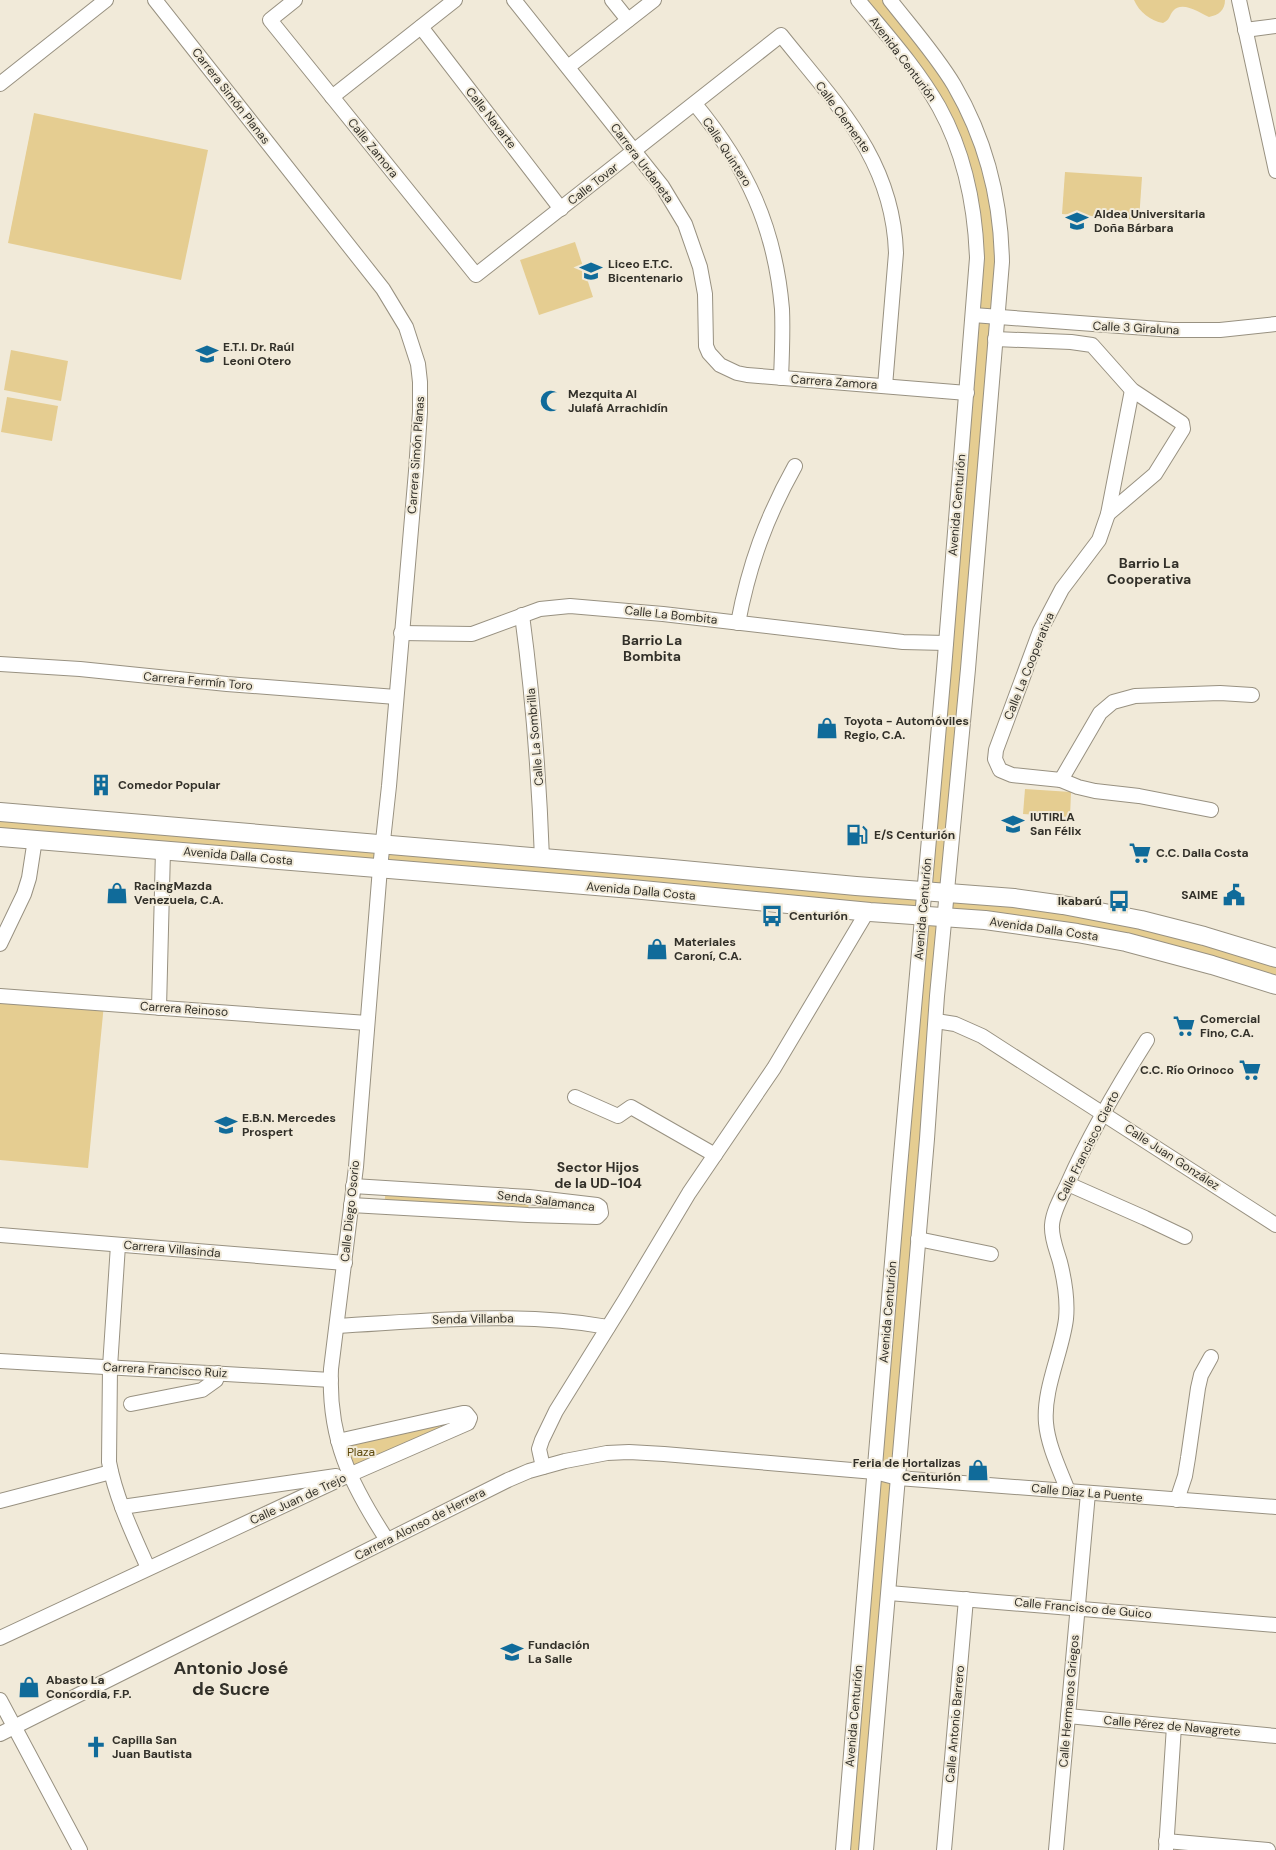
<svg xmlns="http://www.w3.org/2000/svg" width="1276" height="1850" font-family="'DM Sans',sans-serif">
  <rect width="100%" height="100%" fill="#f1ead9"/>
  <g fill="#e5cd91" fill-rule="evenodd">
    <path d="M858,0H890L968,111L1001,234L947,893L1014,898L1276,958V985L1212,965L945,917L866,1850H843L922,916L0,837V812L924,891L977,258L951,132ZM924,891L947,893L945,917L922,915Z"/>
    <path d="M1134,0H1225C1225,10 1219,15 1209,17C1200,13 1182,0 1173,11C1169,16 1170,20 1163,23C1151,21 1139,12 1134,0Z"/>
    <path d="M34,113L208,150L181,280L8,243Z"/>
    <path d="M1065,172L1142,177L1139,220L1062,214Z"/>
    <path d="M575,242L593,297L539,315L520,260Z"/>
    <path d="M11,350L68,361L61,401L4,390Z"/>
    <path d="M7,397L58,406L52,441L1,432Z"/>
    <path d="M1025,789L1071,792L1070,817L1023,814Z"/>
    <path d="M0,996L104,1004L88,1168L0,1160Z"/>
    <path d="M386,1188L529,1197L528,1215L384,1207Z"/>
    <path d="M468,1415L349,1475L338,1444Z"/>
  </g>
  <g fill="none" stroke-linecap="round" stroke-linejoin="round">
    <g stroke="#989181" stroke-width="16">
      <g id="minor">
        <path d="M155,0L383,289L406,327L418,364L420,382V412L416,471L389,786L380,868L356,1167L331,1369C328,1439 350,1483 387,1540"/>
        <path d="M295,0L270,20L476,275L781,35C836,104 893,159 896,253L885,386"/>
        <path d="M514,0L662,186L685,224L700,267L705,294L706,346L709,353L720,365L737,373L747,375L967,393"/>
        <path d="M612,0L628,20"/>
        <path d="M1239,0L1276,171"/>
        <path d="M421,27L561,209"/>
        <path d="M1245,30L1276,26"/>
        <path d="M568,67L654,0"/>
        <path d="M0,84L106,0"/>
        <path d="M332,97L455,0"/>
        <path d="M695,104C747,167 775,227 782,309C783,332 782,355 781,378"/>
        <path d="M973,315L1173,330H1220L1276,324"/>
        <path d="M995,339L1071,342L1092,345L1132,390L1182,423L1183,429L1155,474L1108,514"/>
        <path d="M1132,390L1108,514L1099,540L1062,589L1040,631L996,750L995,759L1000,770L1012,775L1061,780L1078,787L1095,791L1139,796L1211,810"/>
        <path d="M522,615C533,696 539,777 542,858"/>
        <path d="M738,623C749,565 766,518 795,466"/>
        <path d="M401,633L472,634L540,609L570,606L663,614L903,642L946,643"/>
        <path d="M0,664L80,669L227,684L396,697"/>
        <path d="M1061,780L1100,713L1113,702L1135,696L1220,693L1252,695"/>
        <path d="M0,944L24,894L29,878L35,839"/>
        <path d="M0,996L367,1023"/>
        <path d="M159,1008L163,850"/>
        <path d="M936,1021L955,1024L982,1036L1276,1225"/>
        <path d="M575,1097L618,1116L631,1107L715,1155"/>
        <path d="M1068,1184L1145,1218L1185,1237"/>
        <path d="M351,1205L528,1215L597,1217L601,1213L600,1207L597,1205L529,1197L353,1186"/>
        <path d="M0,1235L345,1263"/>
        <path d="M918,1239L991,1254"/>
        <path d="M118,1245L110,1367L109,1462C116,1499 133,1534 148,1568"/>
        <path d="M337,1326C428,1321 519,1311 608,1327"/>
        <path d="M0,1361L331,1380"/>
        <path d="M131,1404L202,1390L216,1380L218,1373"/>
        <path d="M543,1467L539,1449L542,1440L556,1411L625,1300L689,1193L774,1068L867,912"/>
        <path d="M1068,1491C1060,1470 1048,1446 1046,1423C1043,1389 1062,1352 1066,1319C1068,1299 1065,1282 1060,1262C1057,1251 1051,1238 1052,1225C1053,1211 1062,1196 1068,1183C1090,1133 1118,1086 1147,1040"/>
        <path d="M1177,1500L1185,1476L1188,1458L1198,1388L1201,1375L1211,1357"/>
        <path d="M0,1501L111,1472"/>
        <path d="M122,1507L336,1476"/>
        <path d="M889,1593L1276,1625"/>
        <path d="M0,1638L349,1475L468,1423L470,1418L466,1413H463L338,1441"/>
        <path d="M0,1700L80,1850"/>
        <path d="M1068,1716L1276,1736"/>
        <path d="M0,1734L508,1480L529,1471L565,1461L607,1453L629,1452L664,1454L875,1472L898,1478L1276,1507"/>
        <path d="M1166,1841L1268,1850"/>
        <path d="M843,1850L899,1178L944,669L977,258C975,204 965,154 939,107C917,68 886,34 858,0"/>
        <path d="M866,1850L927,1139L937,996L968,669L1002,262C1001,199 986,140 954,85C936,55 912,28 890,0"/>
        <path d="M944,1850L966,1599"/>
        <path d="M1056,1850L1088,1493"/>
        <path d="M1166,1850L1174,1726"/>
      </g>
    </g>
    <g stroke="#989181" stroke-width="20">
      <g id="tertiary">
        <path d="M0,812L662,868L856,886L1014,898L1063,905L1141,920L1204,936L1276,958"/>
        <path d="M0,837L632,889L870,912L985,920L1077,933L1126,942L1212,965L1276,985"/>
      </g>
    </g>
    <use href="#minor" stroke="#fff" stroke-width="14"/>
    <use href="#tertiary" stroke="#fff" stroke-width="18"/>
  </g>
  <defs>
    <g id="university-bare" transform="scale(1.725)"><path d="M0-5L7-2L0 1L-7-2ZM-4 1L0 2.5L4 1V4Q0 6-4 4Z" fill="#106b9a" stroke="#f1ead9" stroke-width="2.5" paint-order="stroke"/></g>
    <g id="school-bare" transform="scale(1.725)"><path d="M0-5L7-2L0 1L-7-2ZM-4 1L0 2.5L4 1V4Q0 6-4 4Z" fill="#106b9a" stroke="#f1ead9" stroke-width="2.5" paint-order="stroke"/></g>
    <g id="mosque-bare" transform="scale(1.725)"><path d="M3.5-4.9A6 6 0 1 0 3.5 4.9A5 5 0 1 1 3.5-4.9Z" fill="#106b9a" stroke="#f1ead9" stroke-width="2.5" paint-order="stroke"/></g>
    <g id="shop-bare" transform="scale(1.725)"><path d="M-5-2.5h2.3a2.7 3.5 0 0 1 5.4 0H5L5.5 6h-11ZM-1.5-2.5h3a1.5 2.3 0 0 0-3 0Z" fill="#106b9a" stroke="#f1ead9" stroke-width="2.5" paint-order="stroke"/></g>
    <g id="building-bare" transform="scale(1.725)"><path d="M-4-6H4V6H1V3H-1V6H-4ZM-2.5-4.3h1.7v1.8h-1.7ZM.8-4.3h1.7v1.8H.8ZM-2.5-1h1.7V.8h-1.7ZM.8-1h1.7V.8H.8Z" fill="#106b9a" stroke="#f1ead9" stroke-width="2.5" paint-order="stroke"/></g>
    <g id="fuel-bare" transform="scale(1.725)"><path d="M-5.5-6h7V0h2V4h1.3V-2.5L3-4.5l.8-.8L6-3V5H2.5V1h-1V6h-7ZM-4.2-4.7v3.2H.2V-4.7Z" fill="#106b9a" stroke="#f1ead9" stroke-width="2.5" paint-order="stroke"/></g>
    <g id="supermarket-bare" transform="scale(1.725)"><path d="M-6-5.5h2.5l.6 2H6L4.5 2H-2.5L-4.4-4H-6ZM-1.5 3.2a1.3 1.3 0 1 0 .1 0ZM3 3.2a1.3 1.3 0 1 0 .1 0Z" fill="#106b9a" stroke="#f1ead9" stroke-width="2.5" paint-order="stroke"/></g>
    <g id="civic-bare" transform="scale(1.725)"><path d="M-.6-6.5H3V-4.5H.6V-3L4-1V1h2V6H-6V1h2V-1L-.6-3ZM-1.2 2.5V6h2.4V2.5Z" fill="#106b9a" stroke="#f1ead9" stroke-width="2.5" paint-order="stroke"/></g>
    <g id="bus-bare" transform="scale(1.725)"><path d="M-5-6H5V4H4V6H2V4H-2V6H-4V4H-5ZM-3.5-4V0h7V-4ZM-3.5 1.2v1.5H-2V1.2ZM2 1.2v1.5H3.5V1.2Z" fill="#106b9a" stroke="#f1ead9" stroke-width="2.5" paint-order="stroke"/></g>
    <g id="church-bare" transform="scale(1.725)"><path d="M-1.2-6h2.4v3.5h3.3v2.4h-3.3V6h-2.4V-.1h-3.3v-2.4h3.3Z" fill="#106b9a" stroke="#f1ead9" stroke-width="2.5" paint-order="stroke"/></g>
  </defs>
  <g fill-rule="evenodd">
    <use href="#university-bare" x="1077" y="221"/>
    <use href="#school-bare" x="591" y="271"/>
    <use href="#university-bare" x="207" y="354"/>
    <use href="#mosque-bare" x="551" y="401"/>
    <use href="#shop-bare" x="827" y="728"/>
    <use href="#building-bare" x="101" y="785"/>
    <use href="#university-bare" x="1013" y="824"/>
    <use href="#fuel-bare" x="857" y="835"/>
    <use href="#supermarket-bare" x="1140" y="853"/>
    <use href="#shop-bare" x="117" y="893"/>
    <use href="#civic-bare" x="1234" y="895"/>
    <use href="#bus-bare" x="1119" y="901"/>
    <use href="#bus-bare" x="772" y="916"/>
    <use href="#shop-bare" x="657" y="949"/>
    <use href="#supermarket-bare" x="1184" y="1026"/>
    <use href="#supermarket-bare" x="1250" y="1070"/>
    <use href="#school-bare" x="226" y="1125"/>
    <use href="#shop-bare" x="978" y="1470"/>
    <use href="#school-bare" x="512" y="1652"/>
    <use href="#shop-bare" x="29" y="1687"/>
    <use href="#church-bare" x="96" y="1747"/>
  </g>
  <g text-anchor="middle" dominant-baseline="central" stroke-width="4" stroke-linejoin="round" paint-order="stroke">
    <g font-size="12" fill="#323029" stroke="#f1ead9">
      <text transform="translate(903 59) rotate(53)">Avenida Centurión</text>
      <text transform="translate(231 96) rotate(52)">Carrera Simón Planas</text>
      <text transform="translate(843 117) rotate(54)">Calle Clemente</text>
      <text transform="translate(491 118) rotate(52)">Calle Navarte</text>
      <text transform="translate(373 148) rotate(51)">Calle Zamora</text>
      <text transform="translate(727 152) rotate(57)">Calle Quintero</text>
      <text transform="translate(642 163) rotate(53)">Carrera Urdaneta</text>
      <text transform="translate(593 184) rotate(-38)">Calle Tovar</text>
      <text transform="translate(1136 328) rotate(3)">Calle 3 Giraluna</text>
      <text transform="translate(834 382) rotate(4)">Carrera Zamora</text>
      <text transform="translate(416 455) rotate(-86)">Carrera Simón Planas</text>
      <text transform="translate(957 505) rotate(-85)">Avenida Centurión</text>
      <text transform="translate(671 615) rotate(6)">Calle La Bombita</text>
      <text transform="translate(1029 666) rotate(-68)">Calle La Cooperativa</text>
      <text transform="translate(198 681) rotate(5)">Carrera Fermín Toro</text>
      <text transform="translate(535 737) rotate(-95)">Calle La Sombrilla</text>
      <text transform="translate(238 856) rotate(5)">Avenida Dalla Costa</text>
      <text transform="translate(641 891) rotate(5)">Avenida Dalla Costa</text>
      <text transform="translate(923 909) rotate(-85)">Avenida Centurión</text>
      <text transform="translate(1044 929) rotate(8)">Avenida Dalla Costa</text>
      <text transform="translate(184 1009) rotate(4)">Carrera Reinoso</text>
      <text transform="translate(1088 1146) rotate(-63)">Calle Francisco Cierto</text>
      <text transform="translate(1172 1157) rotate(33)">Calle Juan González</text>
      <text transform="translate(546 1201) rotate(7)">Senda Salamanca</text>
      <text transform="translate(350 1211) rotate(-84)">Calle Diego Osorio</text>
      <text transform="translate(172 1249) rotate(5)">Carrera Villasinda</text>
      <text transform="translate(888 1312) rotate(-85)">Avenida Centurión</text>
      <text transform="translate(473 1319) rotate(-1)">Senda Villanba</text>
      <text transform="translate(165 1370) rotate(3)">Carrera Francisco Ruiz</text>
      <text transform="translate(1087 1493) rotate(5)">Calle Díaz La Puente</text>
      <text transform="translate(298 1499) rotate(-25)">Calle Juan de Trejo</text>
      <text transform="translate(420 1524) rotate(-27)">Carrera Alonso de Herrera</text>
      <text transform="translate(1083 1608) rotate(5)">Calle Francisco de Guico</text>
      <text transform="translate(1069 1701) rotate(-85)">Calle Hermanos Griegos</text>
      <text transform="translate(854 1716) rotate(-85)">Avenida Centurión</text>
      <text transform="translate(955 1724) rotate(-85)">Calle Antonio Barrero</text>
      <text transform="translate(1172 1726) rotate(5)">Calle Pérez de Navagrete</text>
    </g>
    <g font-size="12" font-weight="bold" fill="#323029" stroke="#f1ead9" text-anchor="start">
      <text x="1094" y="214">Aldea Universitaria<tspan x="1094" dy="14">Doña Bárbara</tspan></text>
      <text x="608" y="264">Liceo E.T.C.<tspan x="608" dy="14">Bicentenario</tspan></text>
      <text x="223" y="347">E.T.I. Dr. Raúl<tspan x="223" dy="14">Leoni Otero</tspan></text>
      <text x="568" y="394">Mezquita Al<tspan x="568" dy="14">Julafá Arrachidín</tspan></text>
      <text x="844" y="721">Toyota - Automóviles<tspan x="844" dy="14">Regio, C.A.</tspan></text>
      <text x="118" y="785">Comedor Popular</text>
      <text x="1030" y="817">IUTIRLA<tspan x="1030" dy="14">San Félix</tspan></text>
      <text x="874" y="835">E/S Centurión</text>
      <text x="1156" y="853">C.C. Dalla Costa</text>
      <text x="134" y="886">RacingMazda<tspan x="134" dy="14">Venezuela, C.A.</tspan></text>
      <text x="1218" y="895" text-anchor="end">SAIME</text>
      <text x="1102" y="901" text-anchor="end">Ikabarú</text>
      <text x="789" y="916">Centurión</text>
      <text x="674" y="942">Materiales<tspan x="674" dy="14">Caroní, C.A.</tspan></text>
      <text x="1200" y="1019">Comercial<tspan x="1200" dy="14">Fino, C.A.</tspan></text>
      <text x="1234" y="1070" text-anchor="end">C.C. Río Orinoco</text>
      <text x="242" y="1118">E.B.N. Mercedes<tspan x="242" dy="14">Prospert</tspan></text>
      <text x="961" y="1463" text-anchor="end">Feria de Hortalizas<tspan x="961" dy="14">Centurión</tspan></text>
      <text x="528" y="1645">Fundación<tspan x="528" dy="14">La Salle</tspan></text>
      <text x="46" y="1680">Abasto La<tspan x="46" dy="14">Concordia, F.P.</tspan></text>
      <text x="112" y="1740">Capilla San<tspan x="112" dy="14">Juan Bautista</tspan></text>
    </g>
    <g font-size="12" fill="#5e4a0d" stroke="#f1ead9">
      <text x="361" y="1452">Plaza</text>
    </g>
    <g font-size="14" font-weight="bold" fill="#323029" stroke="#f1ead9">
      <text x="1149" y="563">Barrio La<tspan x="1149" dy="16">Cooperativa</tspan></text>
      <text x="652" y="640">Barrio La<tspan x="652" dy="16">Bombita</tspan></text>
      <text x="598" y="1167">Sector Hijos<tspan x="598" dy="16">de la UD-104</tspan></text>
    </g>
    <g font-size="18" font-weight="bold" fill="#323029" stroke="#f1ead9">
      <text x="231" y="1668">Antonio José<tspan x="231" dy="21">de Sucre</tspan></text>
    </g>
  </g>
</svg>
